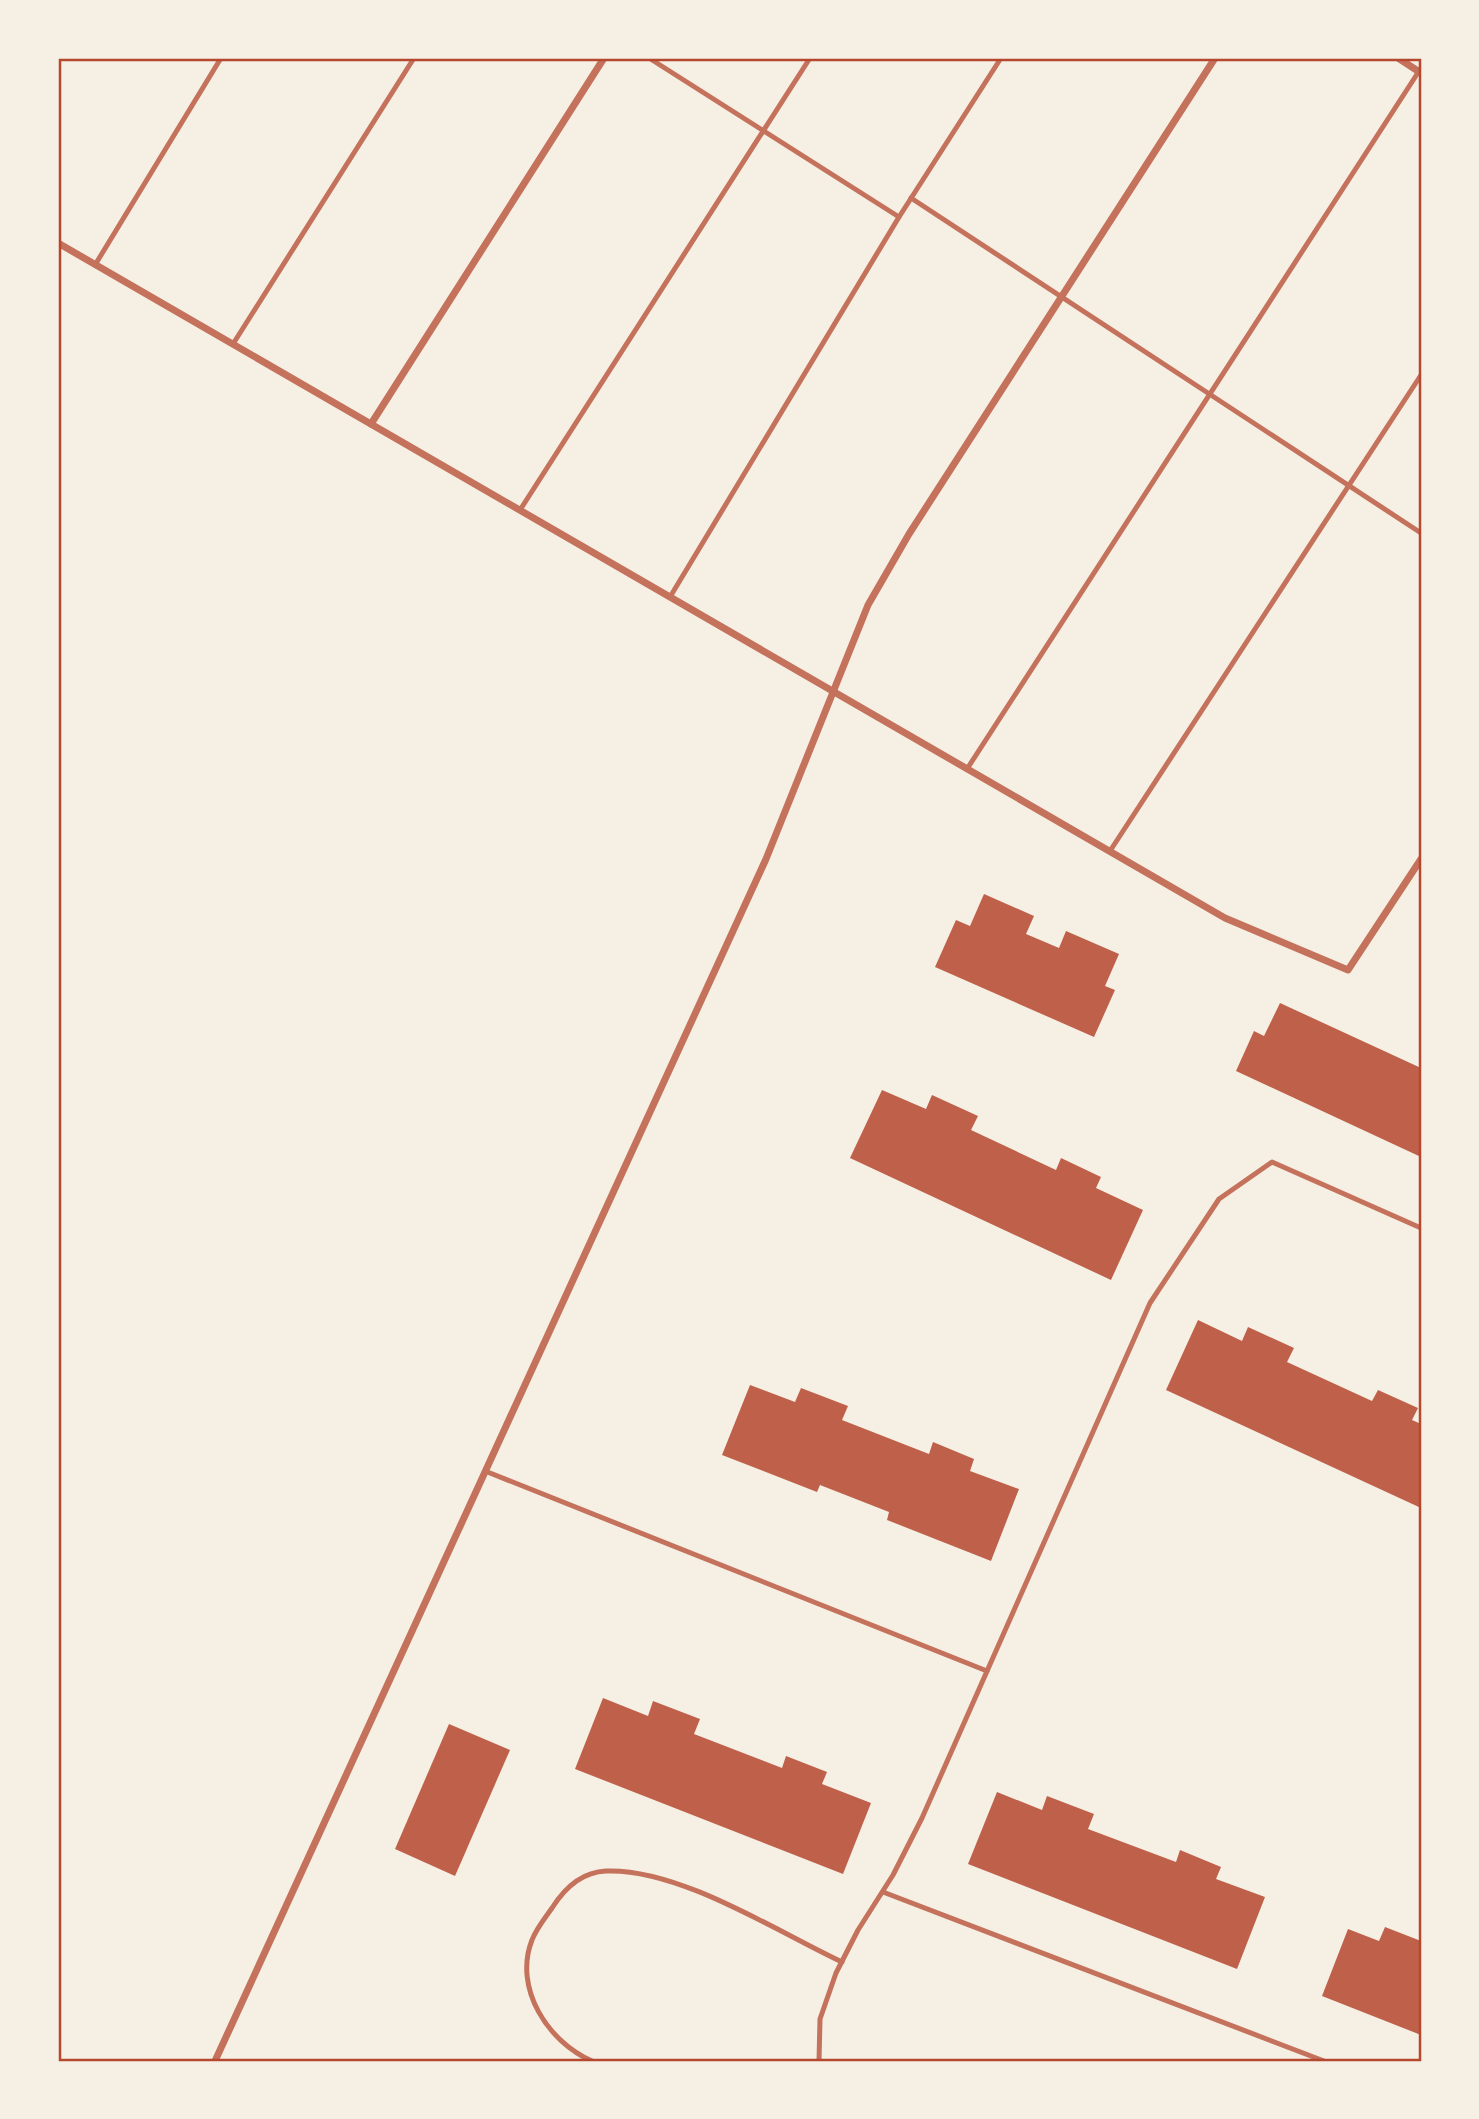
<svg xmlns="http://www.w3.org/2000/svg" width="1479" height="2119" font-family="Signika,sans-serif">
  <rect width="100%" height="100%" fill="#f6efe4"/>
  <g fill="#bf614a">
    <path d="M984,894L1034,916L1026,934L1059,948L1066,931L1119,954L1105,986L1115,990L1094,1037L935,967L956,920L970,926Z"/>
    <path d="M1280,1003L1421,1068V1157L1236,1071L1254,1031L1264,1036Z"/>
    <path d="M882,1090L926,1109L932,1095L978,1116L971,1130L1056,1170L1061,1158L1101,1177L1096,1188L1143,1210L1111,1280L850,1158Z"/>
    <path d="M1198,1320L1242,1341L1248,1327L1294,1348L1287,1362L1372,1401L1378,1390L1418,1408L1412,1420L1421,1424V1508L1166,1390Z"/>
    <path d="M750,1385L795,1402L801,1388L848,1406L842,1420L929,1454L933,1442L974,1459L970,1471L1019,1489L991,1561L887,1520L889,1512L820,1485L817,1492L722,1455Z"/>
    <path d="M603,1698L648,1716L653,1701L700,1719L694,1734L782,1768L786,1756L827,1772L822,1784L871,1803L843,1874L575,1769Z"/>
    <path d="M449,1724L510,1750L455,1876L395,1849Z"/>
    <path d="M997,1792L1042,1810L1047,1796L1094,1814L1088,1829L1176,1862L1180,1850L1221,1867L1216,1879L1265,1897L1237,1969L968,1864Z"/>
    <path d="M1385,1927L1421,1941V2035L1322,1996L1348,1929L1379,1941Z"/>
  </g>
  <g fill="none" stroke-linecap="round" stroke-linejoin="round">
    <g stroke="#c5725c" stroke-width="5">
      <path d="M649,58L899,217"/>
      <path d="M911,198L1421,533"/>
      <path d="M95,265L221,58"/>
      <path d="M233,344L414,58"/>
      <path d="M520,510L810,58"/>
      <path d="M670,597L899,217L1001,58"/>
      <path d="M967,769L1421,68"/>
      <path d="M1110,851L1421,375"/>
      <path d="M485,1471L987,1671"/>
      <path d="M883,1892L1324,2061"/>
      <path d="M592,2061C548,2042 513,1988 532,1940C536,1929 545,1918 552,1908C564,1889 581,1872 606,1871C679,1868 776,1931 842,1962"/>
      <path d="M819,2061L820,2019L836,1973L858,1930L893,1875L922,1818L1150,1303L1219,1199L1272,1162L1421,1228"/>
    </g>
    <g stroke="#c5725c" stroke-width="7">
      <path d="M1398,58L1421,73"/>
      <path d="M58,243L1225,918L1348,970L1421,859"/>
      <path d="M371,424L604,58"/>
      <path d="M215,2061L766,859L868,605L909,534L1215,58"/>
    </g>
  </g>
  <rect width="1479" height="2119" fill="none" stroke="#f6efe4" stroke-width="119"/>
  <rect x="60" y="60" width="1360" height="2000" fill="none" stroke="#b5482f" stroke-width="2.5"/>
</svg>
